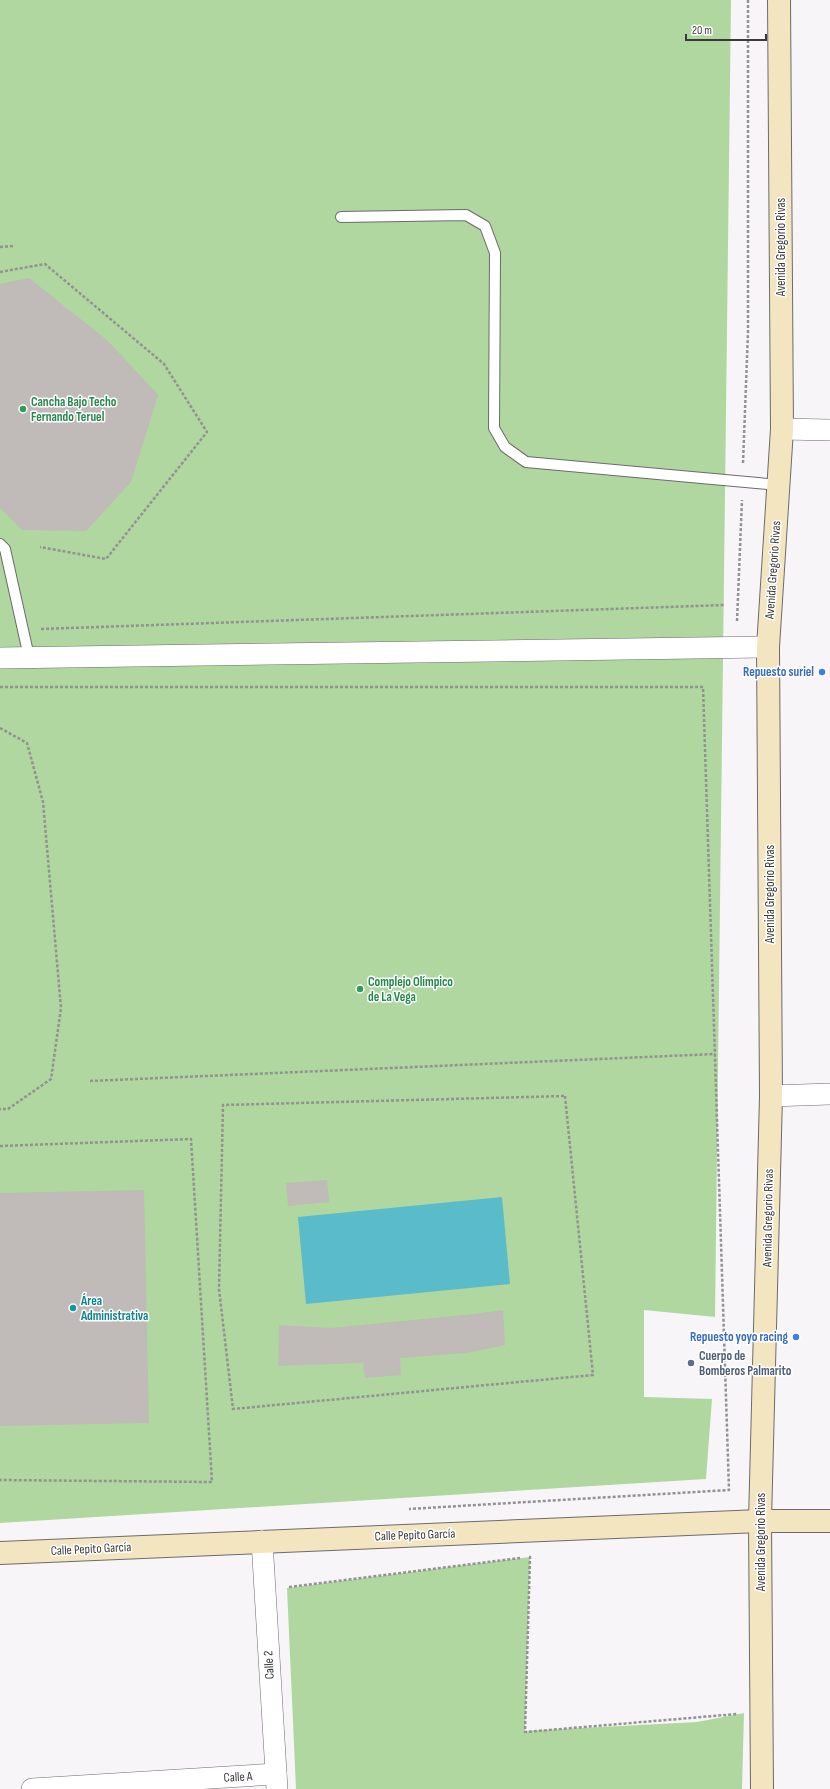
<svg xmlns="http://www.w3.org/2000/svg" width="830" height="1789" font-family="'Sofia Sans Condensed',sans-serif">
  <rect width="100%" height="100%" fill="#f8f5f9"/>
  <g fill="#b0d79f">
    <path d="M0,0H731L715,1317L644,1310V1397L712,1399L706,1479L0,1523Z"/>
    <path d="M530,1557L525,1731L697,1722L744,1713L742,1789H296L287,1588Z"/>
  </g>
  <path fill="#5abbcb" d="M502,1197L510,1284L306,1304L298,1217Z"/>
  <g fill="#c0bab8">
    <path d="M29,278L108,341L158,395L131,482L86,531L22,530L0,508V284Z"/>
    <path d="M327,1180L329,1202L288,1206L286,1183Z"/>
    <path d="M144,1190L149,1423L0,1426V1193Z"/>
    <path d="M503,1310L505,1345L467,1353L400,1358L401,1375L365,1378L363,1363L278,1366L279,1325L331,1328L474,1314Z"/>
  </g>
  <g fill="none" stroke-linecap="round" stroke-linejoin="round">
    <g stroke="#6d6a6d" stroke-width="12">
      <g id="lane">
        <path d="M341,217L466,215L485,226L495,253L494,428L505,447L526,462L779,485"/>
        <path d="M0,544L5,549L29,657"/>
      </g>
    </g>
    <g stroke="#6d6a6d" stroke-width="22">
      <g id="street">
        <path d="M782,429L830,430"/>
        <path d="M0,658L768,647"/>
        <path d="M771,1096L830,1094"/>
        <path d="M262,1541L277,1789"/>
        <path d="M32,1789L276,1774"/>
      </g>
    </g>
    <g stroke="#6d6a6d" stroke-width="24">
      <g id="secondary">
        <path d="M0,1553L760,1521H830"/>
        <path d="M762,1789L760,1521L771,1096L768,647L782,429L779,0"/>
      </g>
    </g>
    <g stroke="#939193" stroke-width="2.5" stroke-dasharray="3 2" stroke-linecap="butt">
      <path d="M0,247L13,246"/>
      <path d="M0,272L45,264L164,364L207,432L106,559L40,547"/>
      <path d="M743,463L748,332V0"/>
      <path d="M737,621L742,500"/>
      <path d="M41,629L724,605"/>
      <path d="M0,687H703L729,1490L409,1509"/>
      <path d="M0,728L27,743L43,802L61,1008L51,1079L8,1109H0"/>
      <path d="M90,1081L715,1054"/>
      <path d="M565,1096L593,1375L233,1409L219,1289L223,1105Z"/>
      <path d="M0,1146L191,1139L212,1482L0,1480"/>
      <path d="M529,1557H530L525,1732L737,1714"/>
      <path d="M289,1587L520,1558"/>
    </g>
    <use href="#lane" stroke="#fff" stroke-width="10"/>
    <use href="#street" stroke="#fff" stroke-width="21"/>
    <use href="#secondary" stroke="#f4e5c1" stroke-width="22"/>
  </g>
  <g fill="#2e9e5b" stroke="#fff" stroke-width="1.5">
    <circle cx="23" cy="409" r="4"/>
    <circle cx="360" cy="989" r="4"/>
  </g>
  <g fill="#3f7fe0" stroke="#fff" stroke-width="1.5">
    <circle cx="822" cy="672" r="4"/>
    <circle cx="796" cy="1337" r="4"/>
  </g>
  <circle fill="#0f9aa8" stroke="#fff" stroke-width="1.5" cx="73" cy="1308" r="4"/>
  <circle fill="#5c6f8a" stroke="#fff" stroke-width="1.5" cx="691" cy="1363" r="4"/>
  <g text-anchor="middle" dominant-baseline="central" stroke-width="3" stroke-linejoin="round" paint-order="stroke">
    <g font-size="13" fill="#3b393b" stroke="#fff">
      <text transform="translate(781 247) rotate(-90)">Avenida Gregorio Rivas</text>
      <text transform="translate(773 570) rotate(-86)">Avenida Gregorio Rivas</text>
      <text transform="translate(770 894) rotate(-90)">Avenida Gregorio Rivas</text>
      <text transform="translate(768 1218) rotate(-89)">Avenida Gregorio Rivas</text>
      <text transform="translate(415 1535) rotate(-2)">Calle Pepito García</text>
      <text transform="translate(761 1542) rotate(-90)">Avenida Gregorio Rivas</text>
      <text transform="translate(91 1549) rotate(-3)">Calle Pepito García</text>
      <text transform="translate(269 1665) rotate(-93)">Calle 2</text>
      <text transform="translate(238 1777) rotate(-3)">Calle A</text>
    </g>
    <g font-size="13" font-weight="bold" fill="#27864d" stroke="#fff" text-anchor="start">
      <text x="31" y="402">Cancha Bajo Techo<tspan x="31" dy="15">Fernando Teruel</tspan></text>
      <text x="368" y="982">Complejo Olímpico<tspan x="368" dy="15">de La Vega</tspan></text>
    </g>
    <g font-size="13" font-weight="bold" fill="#366cbe" stroke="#fff" text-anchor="end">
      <text x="814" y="672">Repuesto suriel</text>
      <text x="788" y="1337">Repuesto yoyo racing</text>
    </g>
    <g font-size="13" font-weight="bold" fill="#0d838f" stroke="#fff" text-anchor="start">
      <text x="81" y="1301">Área<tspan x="81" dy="15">Administrativa</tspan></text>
    </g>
    <g font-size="13" font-weight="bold" fill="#4e5e75" stroke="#fff" text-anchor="start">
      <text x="699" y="1356">Cuerpo de<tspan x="699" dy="15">Bomberos Palmarito</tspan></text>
    </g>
  </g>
  <path d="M686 34v6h80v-6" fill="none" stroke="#3b393b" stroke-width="2"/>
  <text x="692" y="34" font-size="12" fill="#3b393b" stroke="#ffffff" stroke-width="3" paint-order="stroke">20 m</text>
</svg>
